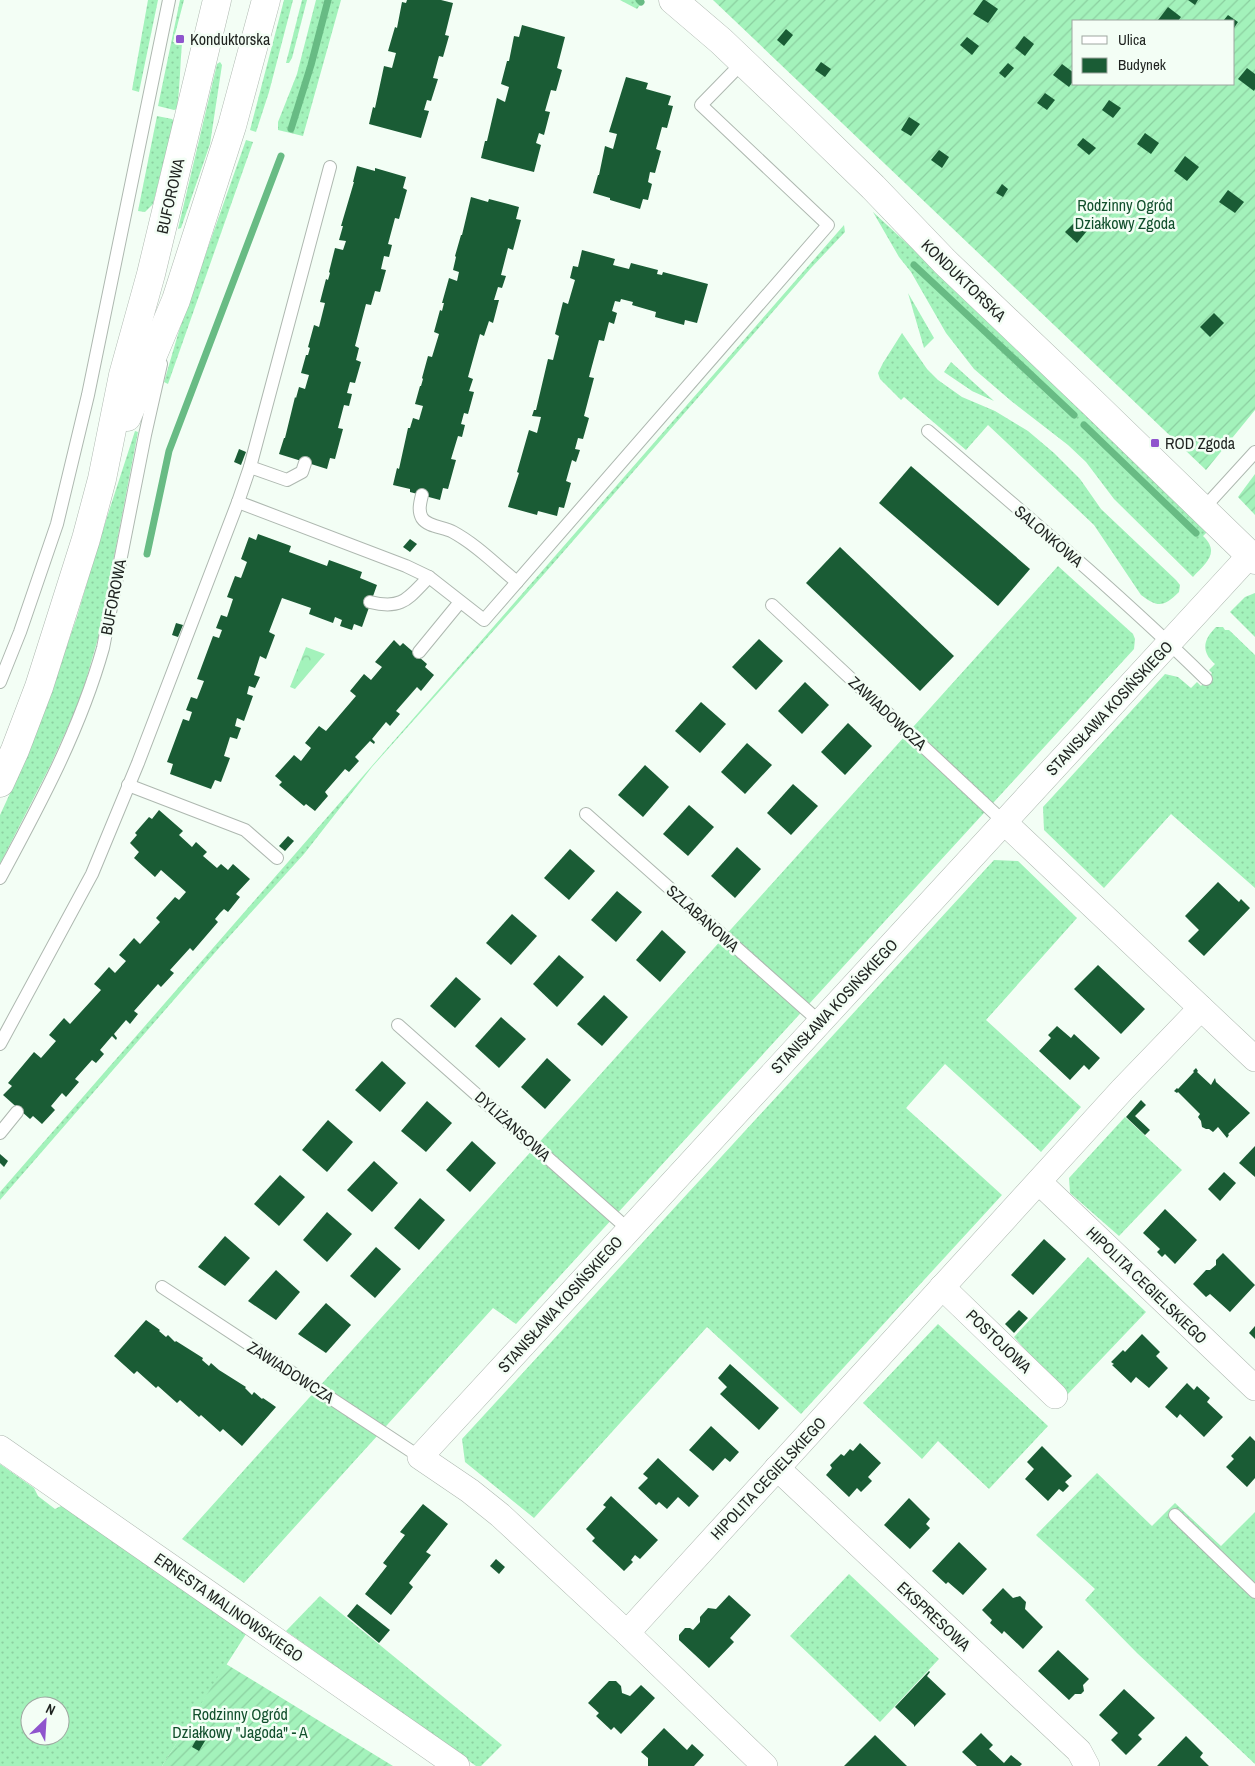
<svg xmlns="http://www.w3.org/2000/svg" width="1255" height="1766" font-family="'Archivo Narrow',sans-serif">
  <defs>
    <pattern id="grass-dots" width="8" height="8" patternUnits="userSpaceOnUse" patternTransform="scale(1.25)"><rect width="8" height="8" fill="#a3f2bb"/><path d="M2 2h.1M6 6h.1" fill="none" stroke="#8ccfa0" stroke-width="1.8" stroke-linecap="round"/></pattern>
    <pattern id="park-crowns" width="20" height="18" patternUnits="userSpaceOnUse" patternTransform="scale(1.25)"><rect width="20" height="18" fill="#a3f2bb"/><path d="M2 6a3 3 0 1 1 6 0M12 15a3 3 0 1 1 6 0" fill="none" stroke="#8ccfa0"/></pattern>
    <pattern id="garden-furrows" width="10" height="10" patternUnits="userSpaceOnUse" patternTransform="scale(1.25)"><rect width="10" height="10" fill="#a3f2bb"/><path d="M-1 1l2-2M0 10L10 0M9 11l2-2" fill="none" stroke="#8ccfa0"/></pattern>
  </defs>
  <rect width="100%" height="100%" fill="#f3fef5"/>
  <g fill="url(#grass-dots)" fill-rule="evenodd">
    <path d="M148,0H158L139,92L132,90Z"/>
    <path d="M180,0H184L173,42L182,43C180,65 180,87 177,109L174,110L158,106Z"/>
    <path d="M284,0H293L269,92L256,132L250,130Z"/>
    <path d="M302,0H307L292,58L289,63H286Z"/>
    <path d="M316,0H341L303,136L278,130V122L297,74Z"/>
    <path d="M620,0H644L637,9Z"/>
    <path d="M220,62L222,65L210,144L181,228L178,229L217,64Z"/>
    <path d="M157,116L172,119L174,121L153,204L145,212L138,211Z"/>
    <path d="M246,140L253,142L168,384L164,382L181,324Z"/>
    <path d="M873,212L991,321L1209,530L1203,536C1221,553 1205,564 1193,577L1114,499L1086,462L1068,445L1010,400L974,369L946,333L911,272L899,257Z"/>
    <path d="M844,225L845,232L811,268L545,573L372,767L304,854L219,948L0,1200V1192Z"/>
    <path d="M908,293L934,338L924,348Z"/>
    <path d="M902,333L927,369L938,380L962,397L995,411L1028,431L1054,453L1080,479L1101,509L1176,580L1180,585L1179,592C1164,607 1158,608 1141,595L1094,525L988,425L966,450L904,397L901,400L880,379L878,373L883,363Z"/>
    <path d="M951,362L994,401L972,391L944,372Z"/>
    <path d="M135,431L138,432L99,635L86,680L77,707L50,766L0,864V815L18,776L48,699L77,617L97,548Z"/>
    <path d="M1058,566L1133,634L1135,639L1134,649L516,1324L493,1308L244,1583L182,1539Z"/>
    <path d="M1255,593V637L1230,612L1245,597Z"/>
    <path d="M1216,627H1223L1225,630H1229L1255,655V888L1171,814L1104,888L1044,830L1043,807L1165,674L1178,677L1191,688L1197,682L1201,686L1212,673L1209,670L1215,664C1200,651 1204,639 1216,627Z"/>
    <path d="M994,860L1018,861L1077,918L986,1020L1081,1107L1041,1152L945,1064L906,1108L1002,1195L801,1414L707,1327L534,1518L465,1462L462,1439Z"/>
    <path d="M1125,1117L1182,1170L1119,1236L1070,1193L1069,1178Z"/>
    <path d="M1088,1257L1146,1312L1066,1396L1014,1337Z"/>
    <path d="M938,1324L1048,1426L989,1489L938,1441L922,1459L863,1403Z"/>
    <path d="M0,1464L34,1488L38,1496L55,1509L63,1505L246,1634L162,1766H0ZM30,1706H60V1736H30Z"/>
    <path d="M1097,1473L1152,1526L1175,1503L1221,1546L1255,1512V1764L1137,1653L1085,1600L1095,1589L1036,1535Z"/>
    <path d="M849,1574L939,1659L880,1722L790,1636Z"/>
    <path d="M320,1596L502,1745L481,1766H476L286,1631Z"/>
  </g>
  <path fill="url(#park-crowns)" d="M306,647L325,654L295,689L290,687Z"/>
  <g fill="url(#garden-furrows)" fill-rule="evenodd">
    <path d="M713,0H1255V410L1206,470ZM1074,21H1234V84H1074Z"/>
    <path d="M1255,474V515L1238,497Z"/>
    <path d="M226,1664L393,1766H162Z"/>
  </g>
  <g fill="none" stroke-linecap="round" stroke-linejoin="round">
    <g stroke="#68bb84" stroke-width="7">
      <path d="M639,0L641,2"/>
      <path d="M291,129L311,65L328,0"/>
      <path d="M914,265L1074,415"/>
      <path d="M1084,425L1196,533"/>
      <path d="M147,554L169,451L281,156"/>
    </g>
  </g>
  <g fill="#1a5c35">
    <path d="M407,0H441L453,3L445,35L449,36L443,57L439,56L433,78L438,79L431,101L427,100L424,110L429,111L421,138L369,124L373,107L375,108L384,66L392,68L396,53L388,51L395,27L397,28L402,2L406,3Z"/>
    <path d="M983,0H985L998,9L988,23L973,14Z"/>
    <path d="M1188,0H1198L1195,5Z"/>
    <path d="M1168,7L1181,17L1178,21L1158,20Z"/>
    <path d="M1228,15L1238,22L1234,28V21H1223Z"/>
    <path d="M522,25L565,37L557,68L562,70L556,91L551,90L545,111L550,112L544,135L539,133L536,143L541,145L534,172L481,158L485,141H487L497,98L505,102L509,87L501,84L507,61H509L514,36L519,37Z"/>
    <path d="M786,29L793,35L784,46L777,40Z"/>
    <path d="M1024,36L1034,44L1025,56L1015,48Z"/>
    <path d="M967,37L979,46L972,55L960,45Z"/>
    <path d="M821,62L831,69L825,77L815,70Z"/>
    <path d="M1008,63L1014,68L1005,78L999,73Z"/>
    <path d="M1062,64L1074,73V80L1069,87L1053,75Z"/>
    <path d="M1247,68L1255,74V89L1254,91L1238,79Z"/>
    <path d="M626,77L648,83L646,89L671,96L668,105L673,106L667,128L662,127L656,149L661,151L655,173L650,172L648,182L652,184L648,200L643,199L640,209L610,200V198L593,193L598,175H599L605,146L613,149L617,134L609,132Z"/>
    <path d="M1045,93L1055,100L1047,110L1037,103Z"/>
    <path d="M1109,100L1121,108L1113,118L1102,110Z"/>
    <path d="M909,117L920,124L911,136L901,130Z"/>
    <path d="M1145,133L1159,143L1151,154L1137,144Z"/>
    <path d="M1083,138L1096,148L1089,155L1077,145Z"/>
    <path d="M939,150L949,157L942,168L931,160Z"/>
    <path d="M1185,156L1199,167L1187,181L1174,171Z"/>
    <path d="M357,166L375,171V168L406,177L403,188L407,190L399,219L395,218L388,244L392,245L389,257L384,256L381,269L386,270L380,292L375,291L371,305L366,304L355,346L359,348L356,360L361,362L355,383L350,382L347,393L352,394L349,406L344,405L338,428L343,429L335,459L330,458L327,469L279,454L284,438H285L295,397L296,398L299,387L305,389L309,375L301,373L306,355H308L310,348L308,347L314,325L319,327L325,303L320,302L326,279L328,280L330,273L329,272L335,248L343,250L346,241L339,240L343,226H341L354,182H353Z"/>
    <path d="M1002,184L1008,189L1003,197L996,193Z"/>
    <path d="M1228,190L1244,202L1235,213L1219,202Z"/>
    <path d="M471,197L488,202L489,199L519,207L516,219L521,220L513,250L508,248L501,275L506,276L502,288L498,287L494,300H499L493,323L489,321L484,336L480,334L468,377L473,379L469,391L474,392L468,414L464,413L461,424L465,425L462,437L458,436L451,459L456,460L448,489L443,488L440,500L410,492V489L393,485L397,468L399,469L408,428H410L413,418L419,420L423,406L415,404L420,386H421L423,379L422,378L428,356L432,357L439,334L434,332L440,310L442,311L444,303H442L449,278L457,281L459,272L453,270L456,257L455,256L461,235H462Z"/>
    <path d="M1076,221L1087,231L1077,243L1065,232Z"/>
    <path d="M582,250L615,259L613,265L629,269L631,263L658,270L657,274L662,275L663,272L708,284L697,323L685,320L684,325L655,317L656,312L632,305L633,302L621,299L620,302L615,301L612,311L617,313L614,324L609,322L604,341L599,340L589,377L594,378L584,416L589,418L583,439L578,438L575,449L580,450L576,462L572,460L566,481L571,483L564,508L559,507L557,516L538,511L537,515L508,507L519,473L517,472L529,430L537,433L541,417L532,416L534,410H536L548,359L553,360L559,336L555,334L563,302L568,304L575,280L570,278L573,266L578,267Z"/>
    <path d="M1214,313L1224,323L1210,337L1200,327Z"/>
    <path d="M239,449L246,452L241,465L234,462Z"/>
    <path d="M911,466L1030,569L998,606L879,503Z"/>
    <path d="M258,534L291,546L289,552L327,566L329,560L362,572L360,578L377,585L362,627L354,624L352,630L340,626L342,620L335,617L333,623L309,614L311,608L282,598L269,632L275,635L266,659L260,656L254,675L260,677L255,688L249,686L247,694L253,696L244,721L237,718L235,726L241,728L237,739L230,737L224,756L230,758L221,782L215,780L211,789L170,774L173,764L167,762L183,719L189,721L192,712L186,710L191,697L197,699L204,681L197,679L213,636L219,638L222,630L216,628L221,615L227,617L233,599L227,597L235,576L241,578L247,562L241,559L249,537L256,540Z"/>
    <path d="M410,539L417,544L410,552L403,547Z"/>
    <path d="M840,547L954,656L920,691L806,583Z"/>
    <path d="M176,623L183,625L178,637L172,635Z"/>
    <path d="M759,639L783,661L756,690L732,667Z"/>
    <path d="M394,640L400,646L403,643L427,664L425,667L434,675L421,691L417,687L396,711L400,714L390,726L386,722L372,739L375,742L374,744L370,741L355,757L359,761L349,772L345,769L325,792L328,796L315,811L306,804L304,806L279,785L282,782L275,776L294,755L301,761L311,748L305,743L319,726L326,731L356,696L350,691L364,674L371,680L382,667L375,662Z"/>
    <path d="M805,682L829,705L802,734L778,711Z"/>
    <path d="M701,702L726,724L700,753L675,731Z"/>
    <path d="M848,723L872,746L845,775L821,752Z"/>
    <path d="M747,743L772,765L745,794L721,772Z"/>
    <path d="M645,765L669,787L643,817L618,795Z"/>
    <path d="M793,784L818,806L791,835L767,813Z"/>
    <path d="M689,805L714,827L688,856L663,834Z"/>
    <path d="M159,810L183,831L179,835L192,847L196,842L207,852L203,856L217,868L221,864L228,870L233,864L250,879L236,894L240,897L228,912L224,909L220,913L215,919L218,922L193,951L190,948L170,970L174,973L161,987L158,984L134,1011L138,1014L130,1024L126,1020L114,1034L117,1038L116,1040L112,1036L100,1050L104,1054L96,1063L92,1060L75,1079L79,1082L66,1097L62,1093L51,1106L55,1110L42,1124L33,1116L30,1119L3,1095L12,1086L8,1083L34,1052L41,1058L56,1041L49,1035L64,1018L70,1024L101,990L94,984L109,967L115,973L126,961L119,955L134,938L140,944L160,922L156,918L175,897L179,900L186,892L161,870L155,877L134,858L139,852L130,843L137,835L135,833L149,817L152,819Z"/>
    <path d="M288,836L294,841L285,851L279,846Z"/>
    <path d="M737,847L761,869L735,898L711,876Z"/>
    <path d="M570,849L595,871L569,900L544,878Z"/>
    <path d="M1218,882L1239,902L1241,899L1250,908L1204,956L1188,941L1199,930L1185,916Z"/>
    <path d="M617,891L642,912L616,942L591,920Z"/>
    <path d="M512,914L537,936L511,965L486,943Z"/>
    <path d="M662,930L686,952L660,982L636,960Z"/>
    <path d="M559,955L584,977L557,1007L533,984Z"/>
    <path d="M1098,965L1145,1009L1121,1034L1074,989Z"/>
    <path d="M456,977L481,999L455,1028L430,1006Z"/>
    <path d="M604,995L628,1017L602,1046L577,1024Z"/>
    <path d="M501,1017L526,1039L499,1068L475,1046Z"/>
    <path d="M1057,1026L1071,1038L1074,1034L1100,1058L1089,1070L1084,1065L1070,1080L1039,1051L1051,1038L1048,1035Z"/>
    <path d="M547,1058L571,1080L545,1109L521,1087Z"/>
    <path d="M382,1061L406,1083L380,1112L355,1090Z"/>
    <path d="M1196,1068L1198,1071L1197,1072L1211,1085L1215,1078L1216,1082L1250,1113L1228,1134L1229,1135L1227,1138L1218,1127L1213,1132L1209,1129H1206L1202,1127L1201,1121L1198,1117L1200,1114L1178,1092L1177,1093L1174,1091L1177,1088L1178,1089L1194,1072L1193,1071Z"/>
    <path d="M1141,1100L1146,1105L1135,1116L1150,1130L1145,1135L1126,1117Z"/>
    <path d="M427,1101L452,1123L426,1152L401,1131Z"/>
    <path d="M328,1120L353,1142L327,1172L302,1150Z"/>
    <path d="M472,1141L496,1163L470,1192L446,1170Z"/>
    <path d="M1255,1146V1177L1239,1163Z"/>
    <path d="M0,1154L8,1161L4,1167L0,1163Z"/>
    <path d="M374,1161L398,1183L372,1212L347,1190Z"/>
    <path d="M1224,1172L1236,1183L1220,1201L1208,1189Z"/>
    <path d="M280,1175L305,1197L279,1226L254,1204Z"/>
    <path d="M420,1198L445,1220L419,1250L394,1228Z"/>
    <path d="M1165,1209L1197,1240L1175,1264L1165,1254L1162,1257L1157,1252L1160,1249L1143,1233Z"/>
    <path d="M327,1212L352,1234L327,1262L303,1240Z"/>
    <path d="M225,1236L250,1258L225,1286L198,1267Z"/>
    <path d="M1044,1239L1066,1259L1033,1295L1011,1275Z"/>
    <path d="M376,1247L401,1269L375,1298L350,1276Z"/>
    <path d="M1223,1253L1255,1285L1230,1312L1210,1294L1206,1297L1193,1284L1206,1270H1210L1216,1265V1260Z"/>
    <path d="M276,1270L300,1292L276,1320L248,1301Z"/>
    <path d="M326,1303L351,1325L326,1353L298,1334Z"/>
    <path d="M1019,1310L1028,1318L1014,1333L1005,1324Z"/>
    <path d="M146,1320L160,1330L159,1331L166,1337L168,1335L175,1342L176,1341L203,1358L202,1360L209,1366L211,1363L219,1370L246,1387L245,1388L252,1395L254,1392L262,1399L263,1398L276,1407L242,1446L223,1429L220,1432L201,1415L199,1417L180,1400L177,1403L158,1386L156,1388L137,1371L134,1374L114,1356Z"/>
    <path d="M1255,1326V1339L1249,1333Z"/>
    <path d="M1142,1334L1160,1352L1156,1356L1168,1368L1149,1388L1136,1377L1131,1383L1112,1365L1114,1364L1111,1362L1123,1350L1125,1352Z"/>
    <path d="M730,1364L779,1408L759,1430L720,1394L727,1387L718,1378Z"/>
    <path d="M1187,1383L1194,1390L1197,1386L1210,1398L1207,1402L1223,1417L1204,1437L1180,1414L1177,1418L1165,1407Z"/>
    <path d="M711,1426L739,1452L730,1462L725,1458L713,1471L689,1450Z"/>
    <path d="M1250,1436L1255,1441V1478L1247,1487L1226,1467L1234,1459L1231,1456Z"/>
    <path d="M860,1443L881,1463L868,1477L872,1481L861,1492L857,1488L849,1497L826,1475L832,1468L830,1465L841,1454L844,1456L850,1449L853,1451Z"/>
    <path d="M1042,1446L1072,1476L1065,1482L1069,1486L1063,1492L1059,1489L1048,1501L1025,1479L1034,1469L1027,1462Z"/>
    <path d="M658,1458L699,1496L689,1507L678,1497L667,1509L659,1502L656,1505L638,1488L648,1478L643,1474Z"/>
    <path d="M611,1496L658,1540L640,1559L635,1555L631,1560L633,1562L624,1571L592,1541L595,1538L586,1529L606,1507L603,1505Z"/>
    <path d="M909,1498L930,1519L926,1524L930,1528L910,1549L884,1525Z"/>
    <path d="M423,1504L448,1524L426,1552L431,1555L409,1583L413,1587L391,1615L365,1594L387,1566L383,1563L405,1535L400,1532Z"/>
    <path d="M959,1542L987,1569L963,1595L948,1582L946,1584L932,1571Z"/>
    <path d="M496,1559L505,1567L499,1574L490,1566Z"/>
    <path d="M1003,1588L1013,1598L1020,1596L1026,1602L1025,1609L1043,1627L1023,1649L1004,1631L1002,1634L990,1623L992,1620L982,1610Z"/>
    <path d="M729,1595L751,1615L730,1638L734,1642L709,1668L679,1640V1635L685,1628H690L693,1630L700,1622V1617L708,1608L716,1609Z"/>
    <path d="M357,1604L390,1630L379,1643L347,1616Z"/>
    <path d="M1058,1650L1089,1679L1083,1685L1084,1691L1081,1694H1075L1069,1700L1038,1671Z"/>
    <path d="M929,1671L930,1672L927,1676L946,1694L914,1727V1725L895,1707Z"/>
    <path d="M609,1681H616L621,1686L622,1693L630,1696L641,1685L655,1698L621,1734L614,1727L611,1730L596,1716L599,1713L588,1703Z"/>
    <path d="M1124,1689L1155,1718L1138,1735L1142,1739L1126,1755L1111,1740L1118,1733L1099,1715Z"/>
    <path d="M664,1728L687,1750L692,1744L704,1755L694,1766H648V1758L641,1752Z"/>
    <path d="M198,1731L208,1736L199,1751L192,1747L196,1740L194,1739Z"/>
    <path d="M981,1733L993,1745L989,1749L1004,1763L1011,1755L1022,1764L1020,1766H977L962,1752Z"/>
    <path d="M875,1735L907,1766H844Z"/>
    <path d="M1186,1736L1203,1753L1200,1757L1209,1766H1157Z"/>
  </g>
  <g fill="none" stroke-linecap="round" stroke-linejoin="round">
    <g stroke="#aeb8b0" stroke-width="14">
      <g id="service">
        <path d="M928,431C1022,512 1117,592 1206,679"/>
        <path d="M250,467L287,480L302,472L305,463"/>
        <path d="M422,495C420,503 418,511 422,518C428,527 444,527 453,532C477,545 496,565 517,582"/>
        <path d="M238,502L406,566L429,577L484,620L828,225L701,105L743,62"/>
        <path d="M1203,509L1255,452"/>
        <path d="M370,602C403,610 408,598 429,577"/>
        <path d="M772,605L1004,822"/>
        <path d="M419,652L460,602"/>
        <path d="M0,682L20,632L57,524L88,395L169,0"/>
        <path d="M128,785L245,830L277,858"/>
        <path d="M586,814L820,1022"/>
        <path d="M0,878C40,804 80,730 103,648L145,435L161,364"/>
        <path d="M398,1025L628,1229"/>
        <path d="M0,1044L92,874L138,763L238,502L250,467L330,167"/>
        <path d="M0,1133L17,1112"/>
        <path d="M162,1287L420,1457"/>
        <path d="M1175,1515L1255,1592"/>
      </g>
    </g>
    <g stroke="#aeb8b0" stroke-width="26">
      <g id="minor">
        <path d="M1004,822L1255,1059"/>
        <path d="M1039,1182L1255,1388"/>
        <path d="M942,1287L1055,1396"/>
        <path d="M0,1448L457,1766"/>
        <path d="M777,1468L1079,1751L1087,1766"/>
        <path d="M627,1633L1122,1090L1201,1008"/>
        <path d="M765,1766L627,1633L500,1515L470,1491L420,1457L1250,555"/>
      </g>
    </g>
    <g stroke="#aeb8b0" stroke-width="29">
      <path id="tertiary" d="M673,0L721,41L803,119L873,187L945,262L1093,403L1255,560"/>
    </g>
    <g stroke="#aeb8b0" stroke-width="29">
      <g id="secondary">
        <path d="M127,417L176,300L232,126L266,0"/>
        <path d="M0,783L15,750L39,687L86,539L102,479L123,375L151,274L217,0"/>
      </g>
    </g>
    <use href="#service" stroke="#fff" stroke-width="12"/>
    <use href="#minor" stroke="#fff" stroke-width="25"/>
    <use href="#tertiary" stroke="#fff" stroke-width="28"/>
    <use href="#secondary" stroke="#fff" stroke-width="28"/>
  </g>
  <g fill="#8f55cd" stroke="#f3fef5" stroke-width="2">
    <rect x="175" y="34" width="10" height="10" rx="2.5"/>
    <rect x="1150" y="438" width="10" height="10" rx="2.5"/>
  </g>
  <g text-anchor="middle" dominant-baseline="central" stroke-width="5" stroke-linejoin="round" paint-order="stroke">
    <g font-size="16" fill="#1f2320" stroke="#f3fef5" text-anchor="start">
      <text x="190" y="39">Konduktorska</text>
      <text x="1165" y="443">ROD Zgoda</text>
    </g>
    <g font-size="16" fill="#1f2320" stroke="#f3fef5">
      <text transform="translate(170 196) rotate(-77)">BUFOROWA</text>
      <text transform="translate(964 280) rotate(44)">KONDUKTORSKA</text>
      <text transform="translate(1049 536) rotate(41)">SALONKOWA</text>
      <text transform="translate(113 597) rotate(-79)">BUFOROWA</text>
      <text transform="translate(1109 708) rotate(-47)">STANISŁAWA KOSIŃSKIEGO</text>
      <text transform="translate(888 713) rotate(43)">ZAWIADOWCZA</text>
      <text transform="translate(703 918) rotate(42)">SZLABANOWA</text>
      <text transform="translate(834 1006) rotate(-47)">STANISŁAWA KOSIŃSKIEGO</text>
      <text transform="translate(513 1126) rotate(42)">DYLIŻANSOWA</text>
      <text transform="translate(1147 1285) rotate(44)">HIPOLITA CEGIELSKIEGO</text>
      <text transform="translate(560 1304) rotate(-48)">STANISŁAWA KOSIŃSKIEGO</text>
      <text transform="translate(999 1341) rotate(44)">POSTOJOWA</text>
      <text transform="translate(291 1372) rotate(33)">ZAWIADOWCZA</text>
      <text transform="translate(768 1478) rotate(-47)">HIPOLITA CEGIELSKIEGO</text>
      <text transform="translate(229 1607) rotate(35)">ERNESTA MALINOWSKIEGO</text>
      <text transform="translate(934 1616) rotate(43)">EKSPRESOWA</text>
    </g>
    <g font-size="16" fill="#12502d" stroke="#f3fef5">
      <text x="1125" y="205">Rodzinny Ogród<tspan x="1125" dy="18">Działkowy Zgoda</tspan></text>
      <text x="240" y="1714">Rodzinny Ogród<tspan x="240" dy="18">Działkowy "Jagoda" - A</tspan></text>
    </g>
  </g>
  <rect x="1072" y="20" width="162" height="65" fill="#f3fef5" stroke="#9ea6a0"/>
  <rect x="1082" y="36" width="25" height="8" fill="#ffffff" stroke="#9ea6a0"/>
  <text x="1118" y="45" font-size="15" fill="#1f2320">Ulica</text>
  <rect x="1082" y="58" width="25" height="15" fill="#1a5c35" stroke="#9ea6a0"/>
  <text x="1118" y="70" font-size="15" fill="#1f2320">Budynek</text>
  <g transform="translate(45 1721) rotate(25)"><circle r="24" fill="#f3fef5" stroke="#9ea6a0"/>
  <path d="M0-4L9 19L0 12L-9 19Z" fill="#8f55cd"/>
  <text y="-8" font-size="14" font-weight="bold" text-anchor="middle" fill="#1f2320">N</text>
  </g>
</svg>
